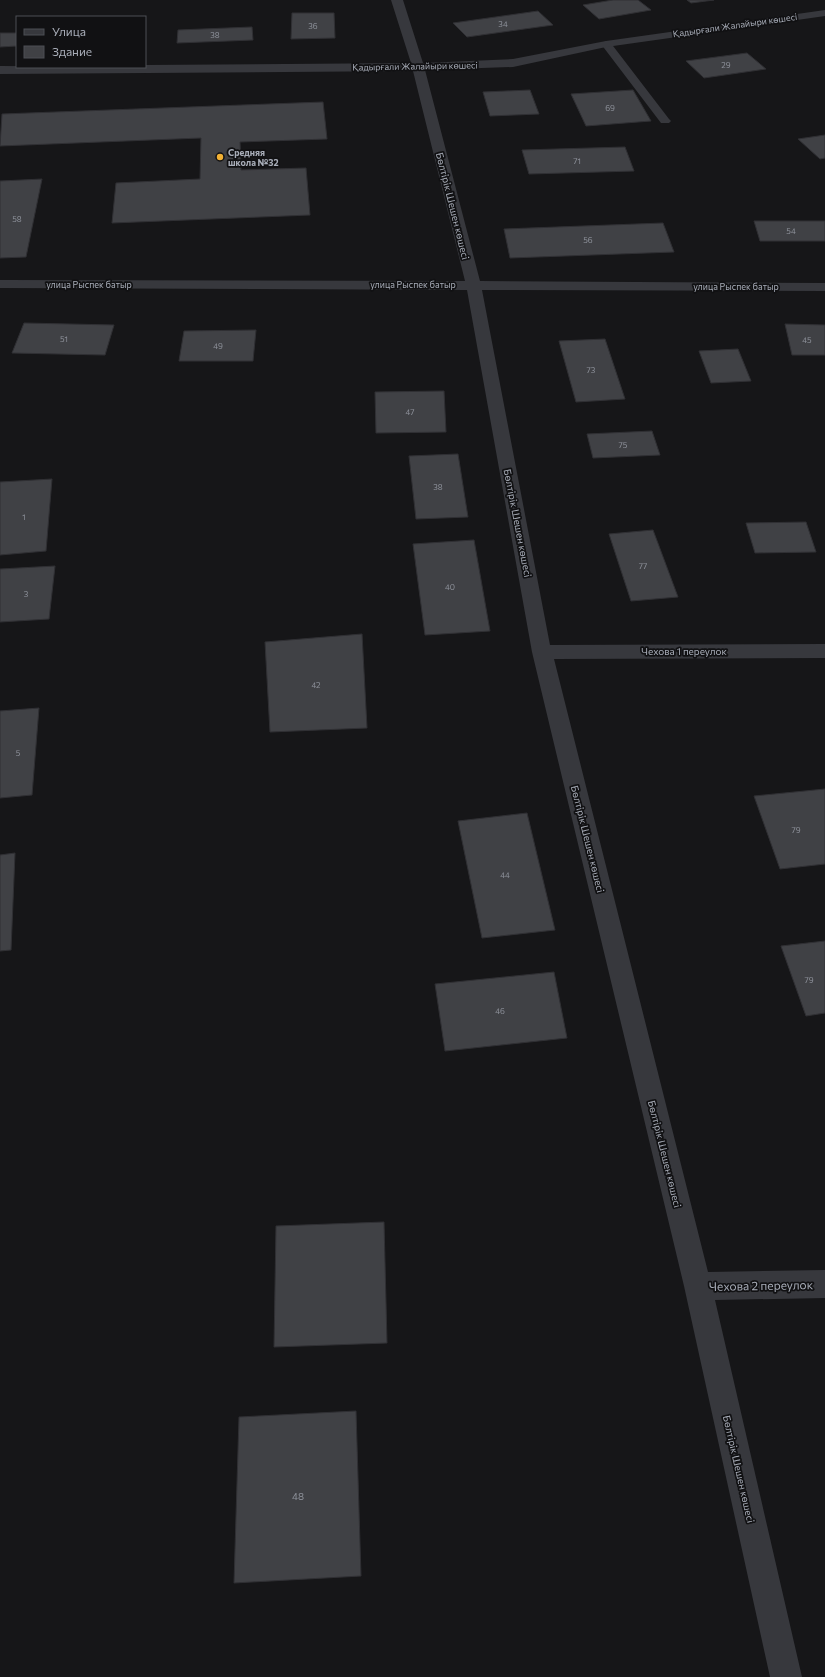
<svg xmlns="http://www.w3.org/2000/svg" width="825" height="1677" font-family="Commissioner,sans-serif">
  <rect width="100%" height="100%" fill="#161618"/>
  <g fill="#404145" stroke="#303034">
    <path d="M613,0H638L651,10L599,19L583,5Z"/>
    <path d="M687,0H714L691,3Z"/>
    <path d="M538,11L553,25L467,37L453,23Z"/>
    <path d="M292,13H334L335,38L291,39Z"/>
    <path d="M252,27L253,40L177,43L178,30Z"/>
    <path d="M0,33H17V46L0,47Z"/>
    <path d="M747,53L766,69L704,78L686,61Z"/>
    <path d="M530,90L539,114L490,116L483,92Z"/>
    <path d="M633,90L651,121L586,126L571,94Z"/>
    <path d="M323,102L327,139L240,142L241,170L306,168L310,215L112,223L116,183L200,179L201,138L0,146L2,114Z"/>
    <path d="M825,135V158L820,159L798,139Z"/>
    <path d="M625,147L634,171L529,174L522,150Z"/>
    <path d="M42,179L26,257L0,258V181Z"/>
    <path d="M754,221H825V241H760Z"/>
    <path d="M663,223L674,252L510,258L504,229Z"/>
    <path d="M24,323L114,325L105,355L12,353Z"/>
    <path d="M785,324L825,325V355H792Z"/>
    <path d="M256,330L253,361H179L184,331Z"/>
    <path d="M605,339L625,399L576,402L559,341Z"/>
    <path d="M738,349L751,381L711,383L699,351Z"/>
    <path d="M444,391L446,432L376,433L375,392Z"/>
    <path d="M652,431L660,455L593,458L587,434Z"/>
    <path d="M458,454L468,517L416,519L409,456Z"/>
    <path d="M52,479L46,551L0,555V482Z"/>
    <path d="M806,522L816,552L755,553L746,523Z"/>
    <path d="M653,530L678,597L631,601L609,534Z"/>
    <path d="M474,540L490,631L425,635L413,544Z"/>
    <path d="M55,566L49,619L0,622V569Z"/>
    <path d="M362,634L367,728L270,732L265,642Z"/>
    <path d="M39,708L32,795L0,798V711Z"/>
    <path d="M825,789V864L780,869L754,796Z"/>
    <path d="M527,813L555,930L482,938L458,821Z"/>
    <path d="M15,853L11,950L0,951V855Z"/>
    <path d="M825,941V1013L806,1016L781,946Z"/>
    <path d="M554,972L567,1038L445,1051L435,984Z"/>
    <path d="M384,1222L387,1343L274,1347L276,1226Z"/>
    <path d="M356,1411L361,1576L234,1583L239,1417Z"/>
  </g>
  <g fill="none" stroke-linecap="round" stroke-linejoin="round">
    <path fill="#37383d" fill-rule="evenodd" d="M606,41L610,42L669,119L671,121L669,123H661L601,44Z"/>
    <path fill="#37383d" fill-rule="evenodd" d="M391,0H403L423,63L513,59L606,41L825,10V16L606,47L513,67L425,70L480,281L825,283V291L482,290L550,645L825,644V658L554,659L708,1272L825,1270V1298L715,1300L802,1677H770L684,1286L532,652L467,290L0,288V280L465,281L413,71L0,74V66L145,67V65L411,63Z"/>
  </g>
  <circle fill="#f2b134" stroke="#111113" stroke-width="1.5" cx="220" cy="157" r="4"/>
  <g text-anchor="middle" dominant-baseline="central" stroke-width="3.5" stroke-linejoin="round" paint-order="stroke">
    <g font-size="8" fill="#8e929b">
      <text x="503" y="24">34</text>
      <text x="313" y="26">36</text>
      <text x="215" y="35">38</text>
      <text x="726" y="65">29</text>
      <text x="610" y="108">69</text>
      <text x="577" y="161">71</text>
      <text x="17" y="219">58</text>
      <text x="791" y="231">54</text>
      <text x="588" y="240">56</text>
      <text x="64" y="339">51</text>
      <text x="807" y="340">45</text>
      <text x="218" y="346">49</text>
      <text x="591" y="370">73</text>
      <text x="410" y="412">47</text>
      <text x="623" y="445">75</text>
      <text x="438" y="487">38</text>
      <text x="24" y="517">1</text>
      <text x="643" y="566">77</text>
      <text x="450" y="587">40</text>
      <text x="26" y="594">3</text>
      <text x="316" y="685">42</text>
      <text x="18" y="753">5</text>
      <text x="796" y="830">79</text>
      <text x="505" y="875">44</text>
      <text x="809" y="980">79</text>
      <text x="500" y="1011">46</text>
    </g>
    <g font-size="9" fill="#a8adb8" stroke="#111113">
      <text transform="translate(735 25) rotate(-8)">Қадырғали Жалайыри көшесі</text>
      <text transform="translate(415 66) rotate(-1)">Қадырғали Жалайыри көшесі</text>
      <text x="89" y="284">улица Рыспек батыр</text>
      <text x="413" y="284">улица Рыспек батыр</text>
      <text x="736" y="286">улица Рыспек батыр</text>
    </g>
    <g font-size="9" font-weight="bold" fill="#a8adb8" stroke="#111113" text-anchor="start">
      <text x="228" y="152">Средняя<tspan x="228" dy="10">школа №32</tspan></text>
    </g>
    <g font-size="10" fill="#a8adb8" stroke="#111113">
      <text transform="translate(453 206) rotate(76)">Бөлтірік Шешен көшесі</text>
      <text transform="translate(518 523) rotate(79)">Бөлтірік Шешен көшесі</text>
      <text x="684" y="651">Чехова 1 переулок</text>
      <text transform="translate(588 839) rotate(76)">Бөлтірік Шешен көшесі</text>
      <text transform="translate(665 1154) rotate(76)">Бөлтірік Шешен көшесі</text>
      <text transform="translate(739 1469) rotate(77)">Бөлтірік Шешен көшесі</text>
    </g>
    <g font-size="10" fill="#8e929b">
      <text x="298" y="1496">48</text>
    </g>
    <g font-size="12" fill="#a8adb8" stroke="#111113">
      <text transform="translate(761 1285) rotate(-1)">Чехова 2 переулок</text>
    </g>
  </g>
  <rect x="16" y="16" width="130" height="52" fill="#111113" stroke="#4d4f55"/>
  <rect x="24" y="29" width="20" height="6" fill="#37383d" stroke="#4d4f55"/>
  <text x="52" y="36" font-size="12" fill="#a8adb8">Улица</text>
  <rect x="24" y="46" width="20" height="12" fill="#404145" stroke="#4d4f55"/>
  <text x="52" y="56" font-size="12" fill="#a8adb8">Здание</text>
</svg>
